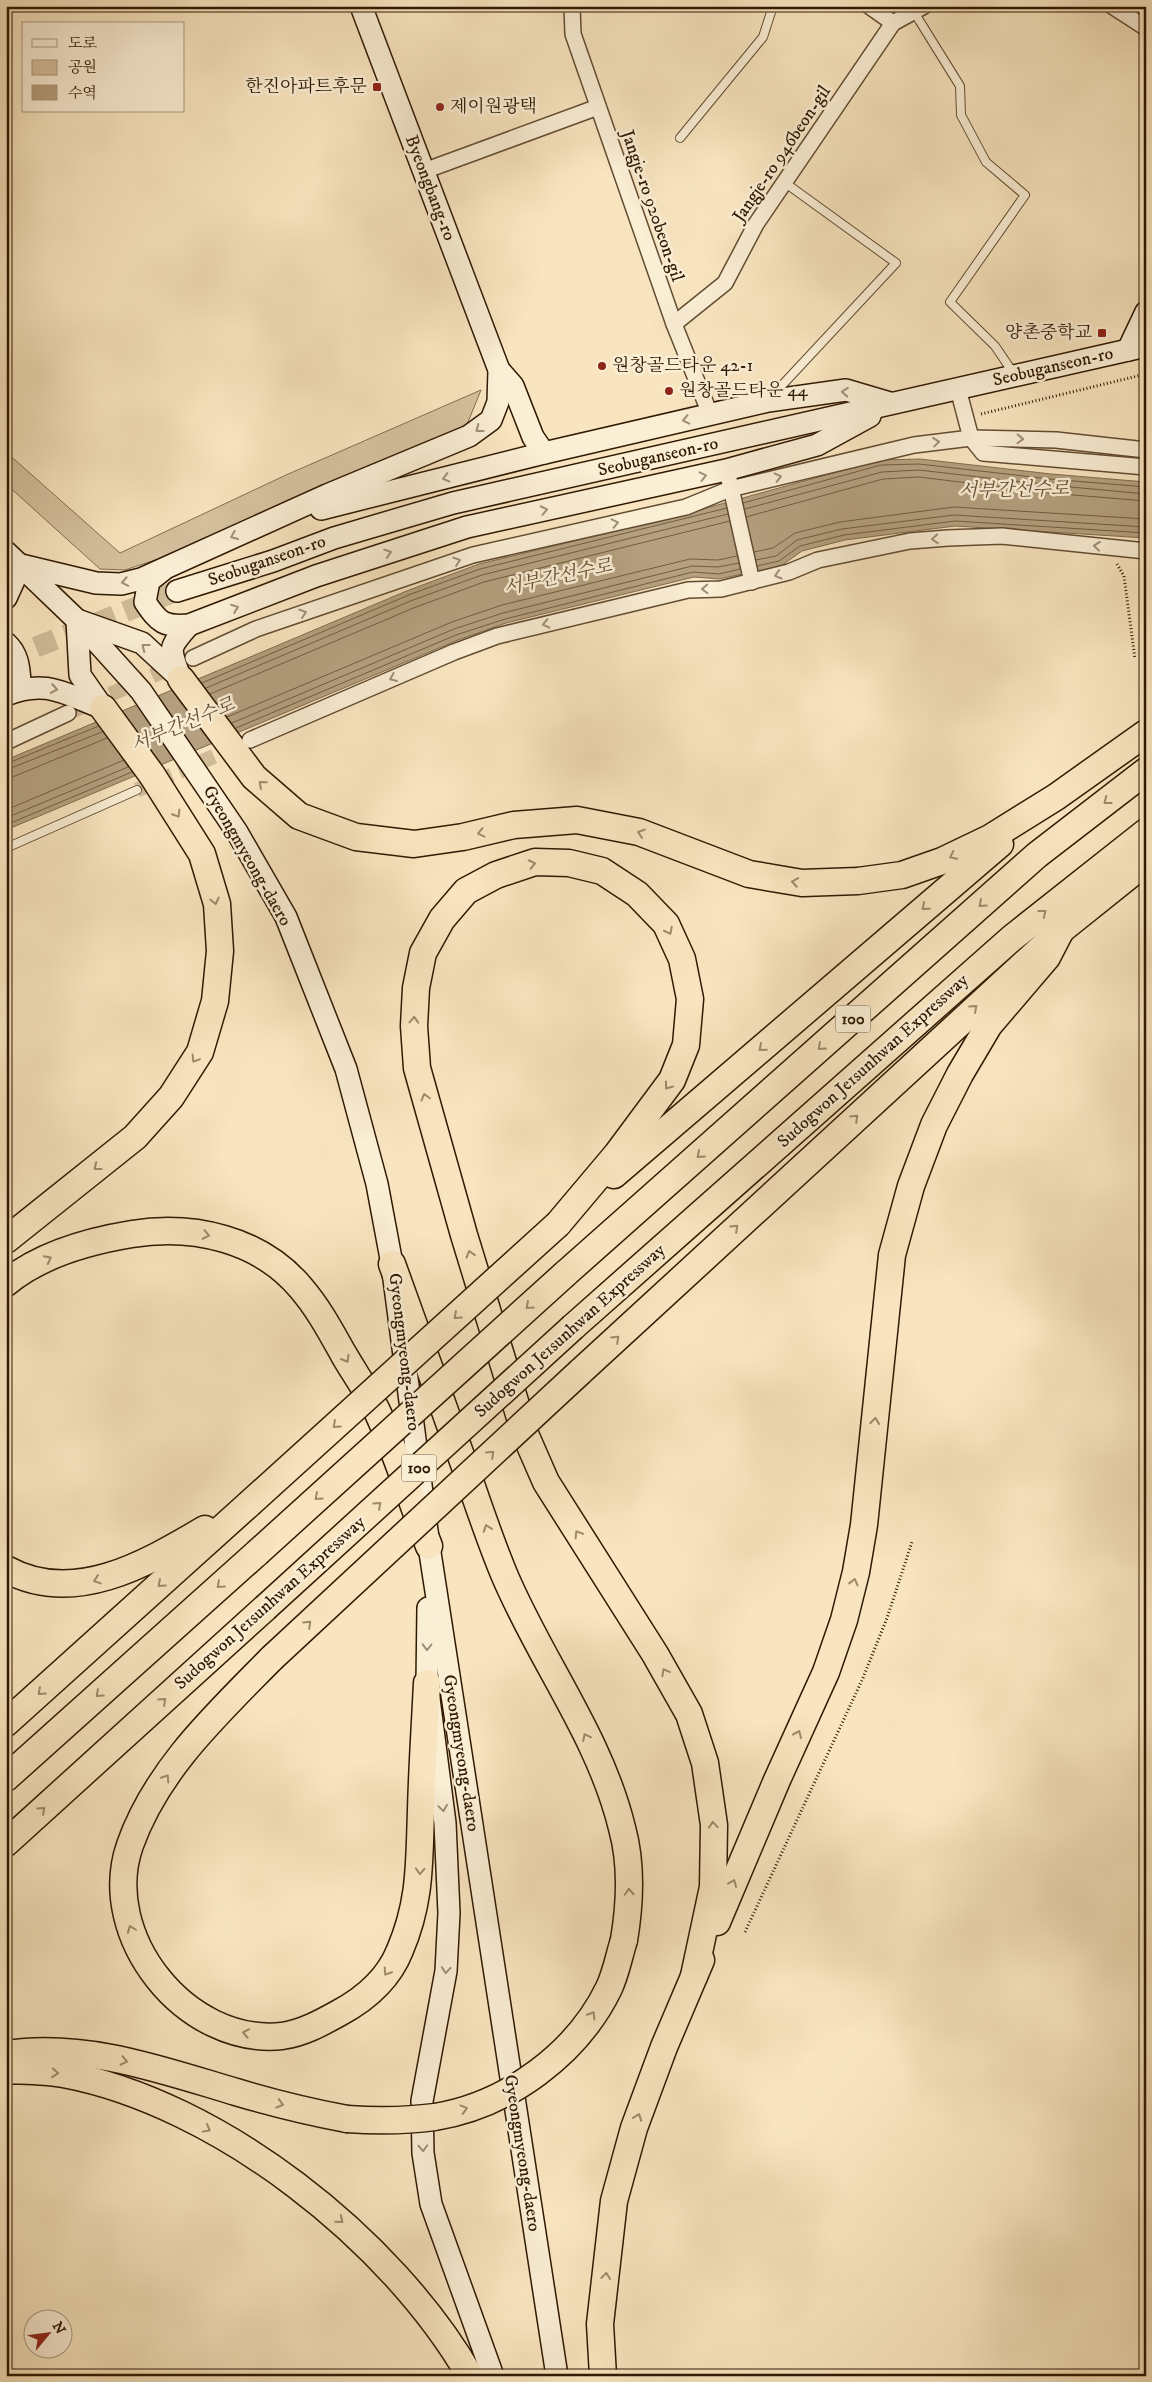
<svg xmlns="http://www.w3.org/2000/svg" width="1152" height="2382" font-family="'IM FELL DW Pica','Noto Serif KR',serif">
  <rect width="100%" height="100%" fill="#f8e5bf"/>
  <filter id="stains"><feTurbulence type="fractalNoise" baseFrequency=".004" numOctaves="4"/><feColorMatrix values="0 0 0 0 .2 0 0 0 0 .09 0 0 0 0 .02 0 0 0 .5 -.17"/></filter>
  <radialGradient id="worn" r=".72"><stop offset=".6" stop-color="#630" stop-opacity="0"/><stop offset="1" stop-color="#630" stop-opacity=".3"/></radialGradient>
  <path fill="#d6c29f" stroke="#836e50" d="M481,390L466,427L167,556L125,570L100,569L6,484V452L120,553L286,475Z"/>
  <path fill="#b4a07f" stroke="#7f6a4d" d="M920,459L1051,474L1146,482V538L955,526L845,540L802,551L781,566L719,579L694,577L506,623L458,640L6,830V760L409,590L479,564L674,517L880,460Z"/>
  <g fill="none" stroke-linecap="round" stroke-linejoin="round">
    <g stroke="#725c40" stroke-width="1">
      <path d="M743,503L881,465L919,464L1050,479L1146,487"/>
      <path d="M745,509L882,472L919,470L1049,485L1146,494"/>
      <path d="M746,517L883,479L919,477L1049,493L1146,501"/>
      <path d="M754,552L773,548L795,533L840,522L954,507L1146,519"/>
      <path d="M756,560L776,556L797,540L842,529L954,515L1146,527"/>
      <path d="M757,566L779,561L800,546L844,535L955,521L1146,533"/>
      <path d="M202,683L411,594L480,569L727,508"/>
      <path d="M206,688L413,600L482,575L728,514"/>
      <path d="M210,694L416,607L484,582L730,521"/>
      <path d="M227,717L452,622L502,605L690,559L718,560L737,556"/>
      <path d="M232,723L454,629L503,613L692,566L718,567L739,563"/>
      <path d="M236,728L456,635L505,619L693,572L719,574L740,569"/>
      <path d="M6,764L99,726"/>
      <path d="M6,770L102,732"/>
      <path d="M6,778L15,776L107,738"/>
      <path d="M6,810L124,760"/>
      <path d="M6,818L128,767"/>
      <path d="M6,825L132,772"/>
    </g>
    <g stroke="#d0bc99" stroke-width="15" stroke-dasharray="15 8" stroke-linecap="butt">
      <path d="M68,713L177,665"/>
      <path d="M137,790L238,746"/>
    </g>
    <path stroke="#d0bc99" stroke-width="21" stroke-dasharray="21 11" stroke-linecap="butt" d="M6,659L177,591"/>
    <g stroke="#624c31" stroke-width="10">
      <g id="lane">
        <path d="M914,12L960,86L961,115L986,162L1025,195L950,302L995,346L1014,374"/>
        <path d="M680,138L763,37L773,6"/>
        <path d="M772,396L896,263L784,182"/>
        <path d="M6,848L137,790"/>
      </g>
    </g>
    <g stroke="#624c31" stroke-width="18">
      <g id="street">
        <path d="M572,6L573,34L674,324L710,414"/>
        <path d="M869,6L893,23"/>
        <path d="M1112,6L1146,28"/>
        <path d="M424,171L598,107"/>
        <path d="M674,324L725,283L756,224L893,23L924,6"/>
        <path d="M958,389L971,438L983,453L1146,467"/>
        <path d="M729,479L752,582"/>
        <path d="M193,658L256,629L473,555L686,507L730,489L914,445L971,438L1056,440L1146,450"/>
        <path d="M250,740L454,652L497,636L688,590L721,589L789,572L818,560L910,541L948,538L1002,536L1146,551"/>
        <path d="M6,742L68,713"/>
      </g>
    </g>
    <g stroke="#301902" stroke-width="24">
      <g id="secondary">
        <path d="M1128,350L1146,312"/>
        <path d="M499,370L513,386L533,437L544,453"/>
        <path d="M321,509L544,453L768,401L846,390L890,403"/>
        <path d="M6,552L77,620L141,691L237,832L286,917L346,1069L377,1184L392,1264L429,1546L557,2376"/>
        <path d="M21,565L96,583L121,584L141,579L327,495L469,436L491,420L498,402L499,370L361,6"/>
        <path d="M163,570L149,581L145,602C159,623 164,627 189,625L316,576L467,527L726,470L817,445L870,416"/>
        <path d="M177,591L273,561L334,538L453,503L1146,346"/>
        <path d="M6,598L21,565"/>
        <path d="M77,620L80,675L103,708"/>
        <path d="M80,621L142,643L181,679"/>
        <path d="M6,643C18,654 19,667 20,682L10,693"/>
        <path d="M180,677C169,647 168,649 189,625"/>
        <path d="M6,695C47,678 66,695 103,708"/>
        <path d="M428,1608L427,1683L445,1823L449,1913L446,1971L422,2101L423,2153L431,2204L493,2376"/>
      </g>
    </g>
    <g stroke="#301902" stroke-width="29">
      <g id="highway">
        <path d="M181,679L254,777L299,816L356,837L414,844L463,837L514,825L577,820L639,832L749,874L802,883L858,881L902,875L942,861L990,838L1056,797L1146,733"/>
        <path d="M614,1175L1000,844"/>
        <path d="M558,1224L617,1154L672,1080L686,1045L690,999L682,959L666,924L637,894L602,871L569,863L535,862L496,875L466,891L442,919L423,953L416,988L414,1026L417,1068L464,1235L525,1434L546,1482L655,1654L689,1714L705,1763L714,1825L713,1887L694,1976"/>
        <path d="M6,1240L135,1137L171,1097L200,1052L215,1001L220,951L217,904L202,854L152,775L103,708"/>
        <path d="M392,1264C416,1331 440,1397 464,1464C477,1501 489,1538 504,1574C540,1660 600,1737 622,1828C632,1864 630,1904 624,1940"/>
        <path d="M565,1274L1037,855L1146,771"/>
        <path d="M6,1283C41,1254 89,1241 132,1234C193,1224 260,1239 301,1288C319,1309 331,1332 344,1355C355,1374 368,1392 377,1411C397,1454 411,1501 429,1546"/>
        <path d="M573,1327L1012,938L1146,832"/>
        <path d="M580,1372L1061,930L1146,862"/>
        <path d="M6,1569C74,1607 147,1563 205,1529"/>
        <path d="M272,1658C217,1714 157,1769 130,1845C98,1936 186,2046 282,2036C303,2033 321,2023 339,2013C365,1999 389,1978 400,1950C421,1901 419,1862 421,1811C422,1768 425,1725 427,1683"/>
        <path d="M6,1723L249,1504"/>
        <path d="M6,1778L257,1553"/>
        <path d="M6,1843L265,1608"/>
        <path d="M717,1922L777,1780L826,1672L844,1620L856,1572L864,1525L892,1255L911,1186L934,1125L960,1074L989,1025L1047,957L1061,930"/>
        <path d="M6,2054C85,2042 162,2070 236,2092C273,2103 310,2112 347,2119"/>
        <path d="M6,2070C25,2071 45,2071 63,2074C219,2103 392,2240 470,2376"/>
        <path d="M603,2376L600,2324L614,2201L634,2128L664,2047L701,1960"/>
      </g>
    </g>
    <g stroke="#301902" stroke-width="3" stroke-dasharray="1 2.5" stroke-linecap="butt">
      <path d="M981,414L1146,374"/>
      <path d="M1117,564L1124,576L1135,659"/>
      <path d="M745,1932L863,1678L887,1618L912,1542"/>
    </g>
    <use href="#lane" stroke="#faeed5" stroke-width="8"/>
    <use href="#street" stroke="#faeed5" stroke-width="15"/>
    <use href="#secondary" stroke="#faeed5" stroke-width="21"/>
    <use href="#highway" stroke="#f8e5bf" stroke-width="26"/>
    <g stroke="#301902" stroke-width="29" stroke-linecap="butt">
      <g id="highway-bridge">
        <path d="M249,1504L558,1224"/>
        <path d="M257,1553L565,1274"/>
        <path d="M265,1608L573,1327"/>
        <path d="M272,1658L580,1372"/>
        <path d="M347,2119C377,2121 405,2121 435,2117C508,2105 577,2054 609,1988C616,1973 619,1956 624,1940"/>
      </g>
    </g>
    <use href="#highway-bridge" stroke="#f8e5bf" stroke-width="26"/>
  </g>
  <defs><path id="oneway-chevron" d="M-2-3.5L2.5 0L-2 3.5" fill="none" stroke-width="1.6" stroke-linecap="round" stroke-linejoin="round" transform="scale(1.25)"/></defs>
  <g stroke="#9f8e76">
    <use href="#oneway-chevron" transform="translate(845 392) rotate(-176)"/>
    <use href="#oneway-chevron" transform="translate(686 420) rotate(167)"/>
    <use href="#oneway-chevron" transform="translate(479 429) rotate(143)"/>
    <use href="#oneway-chevron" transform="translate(1020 439) rotate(2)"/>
    <use href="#oneway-chevron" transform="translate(936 442) rotate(-7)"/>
    <use href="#oneway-chevron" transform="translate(703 476) rotate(-13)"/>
    <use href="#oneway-chevron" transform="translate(778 477) rotate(-13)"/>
    <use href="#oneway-chevron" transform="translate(446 478) rotate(166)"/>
    <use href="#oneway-chevron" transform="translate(544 510) rotate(-12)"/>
    <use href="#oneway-chevron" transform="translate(615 523) rotate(-13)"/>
    <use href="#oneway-chevron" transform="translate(234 536) rotate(157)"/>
    <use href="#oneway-chevron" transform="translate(935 539) rotate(175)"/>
    <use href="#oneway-chevron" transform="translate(1097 546) rotate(-174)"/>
    <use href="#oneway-chevron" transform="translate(388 553) rotate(-18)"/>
    <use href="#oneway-chevron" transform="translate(457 561) rotate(-19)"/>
    <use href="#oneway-chevron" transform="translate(778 575) rotate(164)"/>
    <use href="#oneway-chevron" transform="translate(125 582) rotate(169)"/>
    <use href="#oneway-chevron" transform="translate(705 589) rotate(178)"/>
    <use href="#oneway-chevron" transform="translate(235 608) rotate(-21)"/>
    <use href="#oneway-chevron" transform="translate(303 613) rotate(-19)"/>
    <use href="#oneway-chevron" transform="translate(546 624) rotate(167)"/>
    <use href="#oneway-chevron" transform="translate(145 647) rotate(-142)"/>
    <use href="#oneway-chevron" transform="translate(393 678) rotate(157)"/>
    <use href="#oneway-chevron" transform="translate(54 689) rotate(10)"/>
    <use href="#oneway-chevron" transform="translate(427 1647) rotate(91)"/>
    <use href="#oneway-chevron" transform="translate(443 1808) rotate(82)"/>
    <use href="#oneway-chevron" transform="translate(446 1970) rotate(95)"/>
    <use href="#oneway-chevron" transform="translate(423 2148) rotate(87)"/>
  </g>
  <g stroke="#9e896a">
    <use href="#oneway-chevron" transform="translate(262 784) rotate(-139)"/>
    <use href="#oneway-chevron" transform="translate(1107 801) rotate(142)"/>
    <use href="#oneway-chevron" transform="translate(177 814) rotate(58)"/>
    <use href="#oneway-chevron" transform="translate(481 833) rotate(167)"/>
    <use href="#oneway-chevron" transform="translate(641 833) rotate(-162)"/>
    <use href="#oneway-chevron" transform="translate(953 856) rotate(154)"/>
    <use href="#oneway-chevron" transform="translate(532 864) rotate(-12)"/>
    <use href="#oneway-chevron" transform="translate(795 882) rotate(-171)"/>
    <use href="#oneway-chevron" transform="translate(215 901) rotate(77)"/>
    <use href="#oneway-chevron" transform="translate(982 904) rotate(138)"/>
    <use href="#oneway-chevron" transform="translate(925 907) rotate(139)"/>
    <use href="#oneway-chevron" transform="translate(1043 913) rotate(-38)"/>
    <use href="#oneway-chevron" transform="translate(669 931) rotate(63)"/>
    <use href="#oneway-chevron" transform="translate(974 1008) rotate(-42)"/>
    <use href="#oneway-chevron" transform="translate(414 1020) rotate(-88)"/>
    <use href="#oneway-chevron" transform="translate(821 1047) rotate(138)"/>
    <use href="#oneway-chevron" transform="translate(762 1048) rotate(139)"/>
    <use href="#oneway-chevron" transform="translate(195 1059) rotate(122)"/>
    <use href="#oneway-chevron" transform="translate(668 1086) rotate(126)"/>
    <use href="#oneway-chevron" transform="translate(425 1097) rotate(-105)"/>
    <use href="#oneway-chevron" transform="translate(855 1118) rotate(-43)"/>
    <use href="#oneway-chevron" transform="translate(700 1155) rotate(138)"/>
    <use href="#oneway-chevron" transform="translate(97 1167) rotate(142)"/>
    <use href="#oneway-chevron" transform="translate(735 1228) rotate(-43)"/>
    <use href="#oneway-chevron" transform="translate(206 1235) rotate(12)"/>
    <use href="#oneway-chevron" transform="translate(470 1254) rotate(-107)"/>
    <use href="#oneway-chevron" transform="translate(48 1259) rotate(-27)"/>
    <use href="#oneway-chevron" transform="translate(529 1306) rotate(138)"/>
    <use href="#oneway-chevron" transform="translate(457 1316) rotate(138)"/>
    <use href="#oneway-chevron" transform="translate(616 1339) rotate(-43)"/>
    <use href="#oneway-chevron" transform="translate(346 1359) rotate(60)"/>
    <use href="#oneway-chevron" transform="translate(875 1421) rotate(-84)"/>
    <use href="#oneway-chevron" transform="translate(336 1425) rotate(138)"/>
    <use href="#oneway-chevron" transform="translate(491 1454) rotate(-43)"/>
    <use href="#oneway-chevron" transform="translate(318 1497) rotate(138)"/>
    <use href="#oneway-chevron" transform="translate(378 1505) rotate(-42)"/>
    <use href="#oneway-chevron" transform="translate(487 1528) rotate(-110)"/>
    <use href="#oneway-chevron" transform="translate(578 1534) rotate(-122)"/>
    <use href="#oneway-chevron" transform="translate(97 1580) rotate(162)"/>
    <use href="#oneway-chevron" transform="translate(854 1582) rotate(-76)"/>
    <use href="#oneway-chevron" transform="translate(161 1584) rotate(138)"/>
    <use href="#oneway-chevron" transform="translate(220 1585) rotate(138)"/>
    <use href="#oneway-chevron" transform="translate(308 1624) rotate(-43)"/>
    <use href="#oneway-chevron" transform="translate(665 1672) rotate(-119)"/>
    <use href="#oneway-chevron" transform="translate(41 1692) rotate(138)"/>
    <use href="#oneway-chevron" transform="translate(99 1694) rotate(138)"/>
    <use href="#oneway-chevron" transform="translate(163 1701) rotate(-42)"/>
    <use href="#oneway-chevron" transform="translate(798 1734) rotate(-66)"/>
    <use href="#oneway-chevron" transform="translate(586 1737) rotate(-116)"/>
    <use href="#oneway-chevron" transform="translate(166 1778) rotate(-57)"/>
    <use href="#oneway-chevron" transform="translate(42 1810) rotate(-42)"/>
    <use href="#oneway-chevron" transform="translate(713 1825) rotate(-94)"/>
    <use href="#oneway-chevron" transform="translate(420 1871) rotate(93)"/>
    <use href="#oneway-chevron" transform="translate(733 1883) rotate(-67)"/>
    <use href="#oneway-chevron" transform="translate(629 1892) rotate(-93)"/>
    <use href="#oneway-chevron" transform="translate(131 1929) rotate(-111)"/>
    <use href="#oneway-chevron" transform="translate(387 1972) rotate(123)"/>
    <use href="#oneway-chevron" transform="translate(592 2015) rotate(-58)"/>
    <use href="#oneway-chevron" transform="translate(246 2033) rotate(-169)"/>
    <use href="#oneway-chevron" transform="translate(124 2061) rotate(13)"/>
    <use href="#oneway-chevron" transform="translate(55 2073) rotate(5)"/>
    <use href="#oneway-chevron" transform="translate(280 2104) rotate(16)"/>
    <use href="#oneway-chevron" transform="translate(464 2109) rotate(-15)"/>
    <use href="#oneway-chevron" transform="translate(638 2117) rotate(-70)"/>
    <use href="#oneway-chevron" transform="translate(207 2129) rotate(29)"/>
    <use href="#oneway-chevron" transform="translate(340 2220) rotate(39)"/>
    <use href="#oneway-chevron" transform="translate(606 2276) rotate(-83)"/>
  </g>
  <g fill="#8f2418" stroke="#faeed5" stroke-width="2">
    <rect x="372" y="82" width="10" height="10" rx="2.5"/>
    <circle cx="440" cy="107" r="5"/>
    <rect x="1097" y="328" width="10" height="10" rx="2.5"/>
    <circle cx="602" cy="366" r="5"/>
    <circle cx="669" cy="391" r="5"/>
  </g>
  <g text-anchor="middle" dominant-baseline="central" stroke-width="5" stroke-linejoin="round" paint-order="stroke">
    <g fill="#faeed5" stroke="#6d5941" stroke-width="1">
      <rect x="835.5" y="1005.5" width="35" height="27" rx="4"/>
      <rect x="401.5" y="1454.5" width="35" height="27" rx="4"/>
    </g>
    <g font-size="16" font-weight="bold" fill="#301902">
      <text x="853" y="1019">100</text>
      <text x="419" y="1468">100</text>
    </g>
    <g font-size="18" fill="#301902" stroke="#faeed5" text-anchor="start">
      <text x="367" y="87" text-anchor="end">한진아파트후문</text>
      <text x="450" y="107">제이원광택</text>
      <text x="1092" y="333" text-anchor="end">양촌중학교</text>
      <text x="612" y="366">원창골드타운 42-1</text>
      <text x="679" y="391">원창골드타운 44</text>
    </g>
    <g font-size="18" fill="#301902" stroke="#faeed5">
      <text transform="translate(782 154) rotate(-56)">Jangje-ro 946beon-gil</text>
      <text transform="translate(430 188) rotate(69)">Byeongbang-ro</text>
      <text transform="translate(652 206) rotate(71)">Jangje-ro 920beon-gil</text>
      <text transform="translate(1053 367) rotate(-13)">Seobuganseon-ro</text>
      <text transform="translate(658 457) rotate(-13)">Seobuganseon-ro</text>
      <text transform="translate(267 561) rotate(-19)">Seobuganseon-ro</text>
      <text transform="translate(247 856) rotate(60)">Gyeongmyeong-daero</text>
      <text transform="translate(873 1061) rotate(-42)">Sudogwon Je1sunhwan Expressway</text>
      <text transform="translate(570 1331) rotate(-42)">Sudogwon Je1sunhwan Expressway</text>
      <text transform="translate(404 1352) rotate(83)">Gyeongmyeong-daero</text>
      <text transform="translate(270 1603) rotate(-42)">Sudogwon Je1sunhwan Expressway</text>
      <text transform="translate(461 1753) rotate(81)">Gyeongmyeong-daero</text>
      <text transform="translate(522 2153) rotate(81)">Gyeongmyeong-daero</text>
    </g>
    <g font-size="19" font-style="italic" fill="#654f34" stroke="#faeed5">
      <text transform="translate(1014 490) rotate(-1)">서부간선수로</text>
      <text transform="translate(558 577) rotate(-12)">서부간선수로</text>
      <text transform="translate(183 725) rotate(-23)">서부간선수로</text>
    </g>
  </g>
  <rect width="1152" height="2382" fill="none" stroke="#f8e5bf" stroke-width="25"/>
  <rect x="8" y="8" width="1137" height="2367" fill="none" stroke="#301902" stroke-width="2.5"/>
  <rect x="12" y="12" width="1127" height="2357" fill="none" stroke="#301902"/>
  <rect x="22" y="22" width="162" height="90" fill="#faeed5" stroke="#a99981"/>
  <rect x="32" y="39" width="25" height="8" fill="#faeed5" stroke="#a99981"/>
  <text x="68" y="48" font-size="15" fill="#301902">도로</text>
  <rect x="32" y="60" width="25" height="15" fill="#d6c29f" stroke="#a99981"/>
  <text x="68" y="72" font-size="15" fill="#301902">공원</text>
  <rect x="32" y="85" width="25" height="15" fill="#b4a07f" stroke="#a99981"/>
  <text x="68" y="98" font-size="15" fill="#301902">수역</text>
  <g transform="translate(48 2334) rotate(61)"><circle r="24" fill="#faeed5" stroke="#a99981"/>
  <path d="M0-4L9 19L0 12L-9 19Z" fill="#8f2418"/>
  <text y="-8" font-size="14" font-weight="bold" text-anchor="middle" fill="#301902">N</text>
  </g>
  <rect width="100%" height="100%" filter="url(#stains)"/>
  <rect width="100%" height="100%" fill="url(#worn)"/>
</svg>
